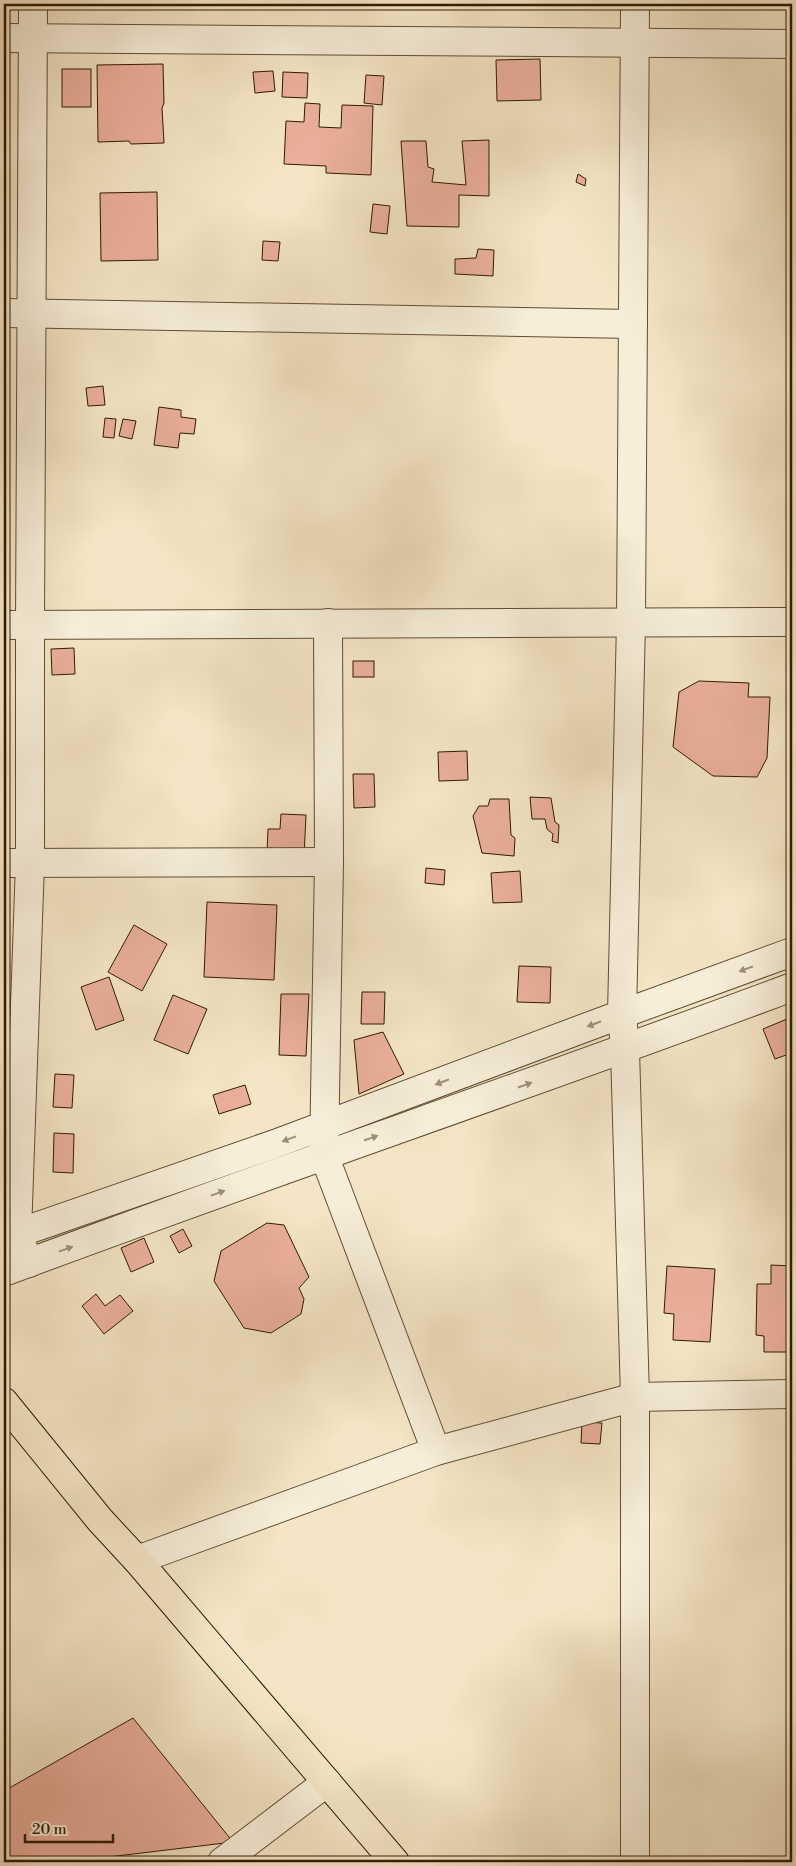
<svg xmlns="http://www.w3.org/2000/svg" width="796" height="1866" font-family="'Libre Bodoni',serif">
  <rect width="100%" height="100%" fill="#f3e5c5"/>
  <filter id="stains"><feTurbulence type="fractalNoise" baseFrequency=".004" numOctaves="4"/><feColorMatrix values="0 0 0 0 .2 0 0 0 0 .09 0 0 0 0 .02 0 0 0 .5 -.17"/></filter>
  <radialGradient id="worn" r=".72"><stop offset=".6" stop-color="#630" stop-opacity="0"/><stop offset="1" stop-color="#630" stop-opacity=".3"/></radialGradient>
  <g fill="#eaaf9a" stroke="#301a00">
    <path d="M540,59L541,100L497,101L496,60Z"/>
    <path d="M163,64L164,103L162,108L164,143L131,144L129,141L98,142L97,65Z"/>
    <rect x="62" y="69" width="29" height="38"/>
    <path d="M273,71L275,91L255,93L253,72Z"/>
    <path d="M283,72L308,73L307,98L282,97Z"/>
    <path d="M366,75L384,76L382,105L364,103Z"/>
    <path d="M305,103L320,104L319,127L341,128L342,105L373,106L371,175L326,173V166L284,164L286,121L304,122Z"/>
    <path d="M789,125H792V206H787Z"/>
    <path d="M489,140V196L459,195V227L407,226L401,141H426L428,167L434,169L432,182L466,185L462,141Z"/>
    <path d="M578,174L586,179L585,186L576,182Z"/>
    <path d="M157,192L158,260L101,261L100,193Z"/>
    <path d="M373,204L390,206L387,234L370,232Z"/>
    <path d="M263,241L280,242L278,261L262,260Z"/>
    <path d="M478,249L494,250L493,276L455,274V259L476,258Z"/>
    <path d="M103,386L105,405L88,406L86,388Z"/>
    <path d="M159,407L181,410V417L196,419L194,434L180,433L178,448L154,445Z"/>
    <path d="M105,418L116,419L114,438L103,437Z"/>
    <path d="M123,419L136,421L132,439L119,436Z"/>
    <path d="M789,431H792V509L788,508Z"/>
    <path d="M74,648L75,674L52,675L51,649Z"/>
    <rect x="353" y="661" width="21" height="16"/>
    <path d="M699,681L749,683L748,697H770L767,758L757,777L713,776L673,747L679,692Z"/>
    <path d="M467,751L468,780L439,781L438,752Z"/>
    <path d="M353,774H374L375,807L354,808Z"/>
    <path d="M530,797L551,798L555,822L559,825L558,843L552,841L553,834L547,829L545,819H532Z"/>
    <path d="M490,799H509L511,835L515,838L514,856L482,853L473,816L479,806H488Z"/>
    <path d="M281,814L306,815L304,857L267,854L268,829H280Z"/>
    <path d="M426,868L445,870L444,885L425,883Z"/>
    <path d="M520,871L522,902L493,903L491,873Z"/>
    <path d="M207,902L277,905L274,980L204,977Z"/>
    <path d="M134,925L167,944L142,991L108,972Z"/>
    <path d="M519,966L551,967L550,1003L517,1002Z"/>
    <path d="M109,977L124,1020L96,1030L81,987Z"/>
    <path d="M362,992H385L384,1024H361Z"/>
    <path d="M281,994H309L306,1056L279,1055Z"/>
    <path d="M173,995L207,1009L188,1054L154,1040Z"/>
    <path d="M792,1017V1053L775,1059L763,1029Z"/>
    <path d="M383,1032L404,1074L359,1094L354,1040Z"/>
    <path d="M55,1074L74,1075L72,1108L53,1107Z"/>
    <path d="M245,1085L251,1104L219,1114L213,1095Z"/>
    <path d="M54,1133L74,1134L73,1173L53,1172Z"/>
    <path d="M267,1223L284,1225L309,1277L299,1288L304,1299L301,1314L271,1333L244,1328L214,1281L221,1251Z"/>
    <path d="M183,1229L192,1246L179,1253L170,1236Z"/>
    <path d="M144,1238L154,1262L131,1272L121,1248Z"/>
    <path d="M771,1265L792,1266V1352H764V1336L756,1335L757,1284H771Z"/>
    <path d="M667,1266L715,1269L710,1342L673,1340L674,1314L664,1313Z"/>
    <path d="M96,1294L105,1306L120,1295L133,1311L104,1334L82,1306Z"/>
    <path d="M582,1422L602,1423L600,1444L581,1443Z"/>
    <path d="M133,1718L233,1842L67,1862H8L4,1852V1791Z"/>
  </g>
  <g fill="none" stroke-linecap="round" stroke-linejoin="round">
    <g stroke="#614d31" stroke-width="30">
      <g id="minor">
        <path d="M4,38L792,44"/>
        <path d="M4,313L633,324"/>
        <path d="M328,623L329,862L324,1155L436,1451"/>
        <path d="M4,625L792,622"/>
        <path d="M4,863L329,862"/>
        <path d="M4,1238L272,1145L622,1014L792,952"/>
        <path d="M29,1263L17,1233L30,863V625L33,4"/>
        <path d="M4,1272C265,1174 530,1085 792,987"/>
        <path d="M137,1560L436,1451L635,1397L792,1394"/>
        <path d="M222,1862L327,1782"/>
        <path d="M635,1862V1397L625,1050L622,1014L631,622L635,4"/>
      </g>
    </g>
    <g stroke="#301a00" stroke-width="30">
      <path id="highway" d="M4,1402L100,1520L137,1560L395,1862"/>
    </g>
    <use href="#minor" stroke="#f7eed9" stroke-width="28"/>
    <use href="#highway" stroke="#f3e5c5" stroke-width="28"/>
  </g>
  <defs><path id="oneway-solid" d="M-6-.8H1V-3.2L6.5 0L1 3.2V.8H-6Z" transform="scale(1.25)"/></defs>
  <g fill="#9d8f77">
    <use href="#oneway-solid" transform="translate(746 969) rotate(160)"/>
    <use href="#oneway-solid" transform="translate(594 1024) rotate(159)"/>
    <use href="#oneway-solid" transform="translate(442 1082) rotate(159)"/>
    <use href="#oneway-solid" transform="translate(525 1085) rotate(-19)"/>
    <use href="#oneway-solid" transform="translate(371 1138) rotate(-19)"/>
    <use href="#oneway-solid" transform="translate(289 1139) rotate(160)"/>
    <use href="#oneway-solid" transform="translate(218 1193) rotate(-20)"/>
    <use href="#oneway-solid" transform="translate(66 1249) rotate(-20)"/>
  </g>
  <rect width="796" height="1866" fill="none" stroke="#f3e5c5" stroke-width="20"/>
  <rect x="5" y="5" width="786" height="1856" fill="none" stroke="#301a00" stroke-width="2.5"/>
  <rect x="10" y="10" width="776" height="1846" fill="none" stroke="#301a00"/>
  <path d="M25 1834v8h88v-8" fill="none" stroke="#301a00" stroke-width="2.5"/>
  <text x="32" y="1834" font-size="15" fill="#301a00" stroke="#f7eed9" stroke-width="4" paint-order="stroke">20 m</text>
  <rect width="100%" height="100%" filter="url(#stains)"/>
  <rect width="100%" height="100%" fill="url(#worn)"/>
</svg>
